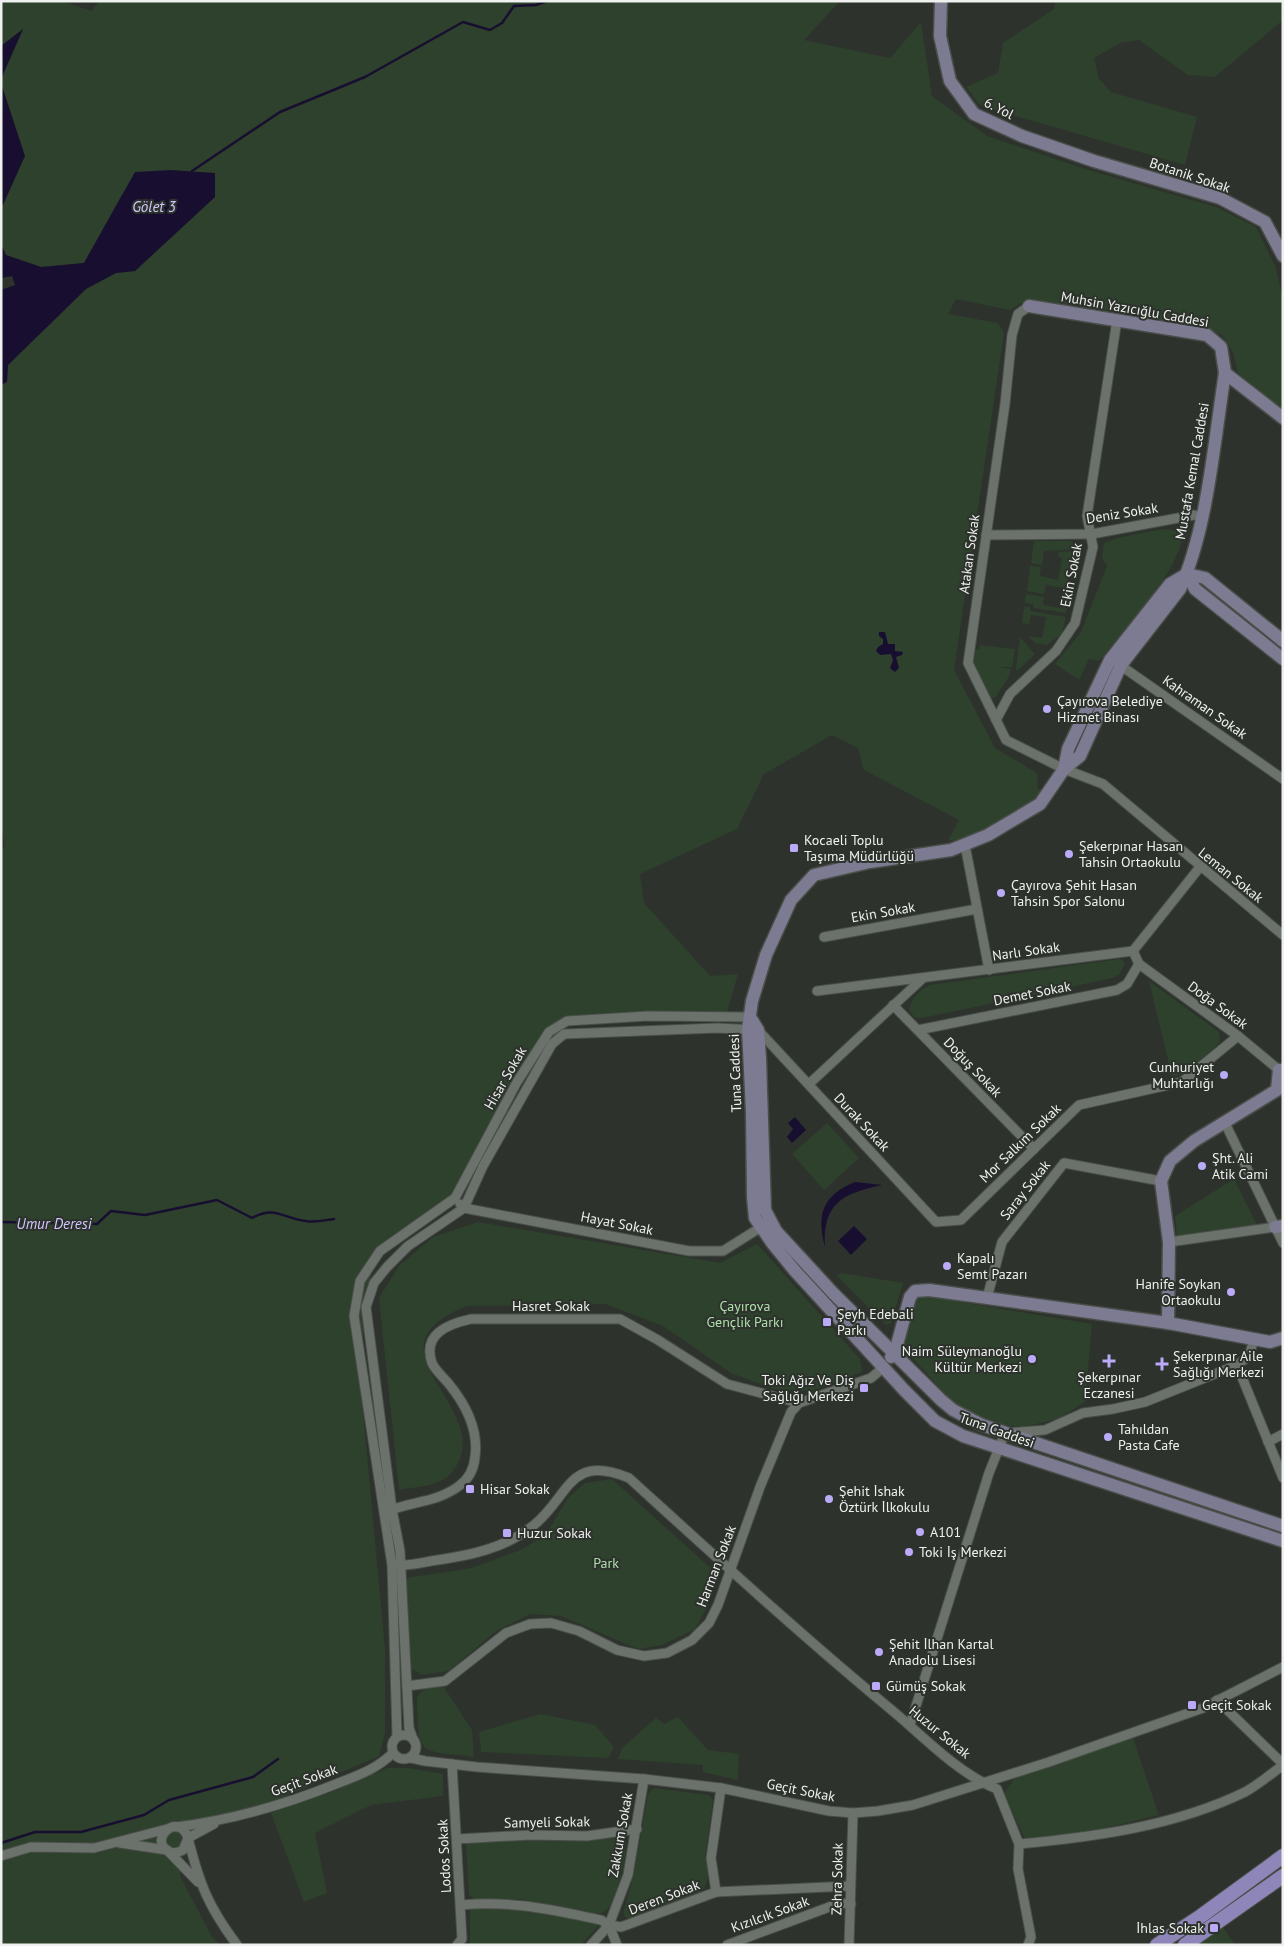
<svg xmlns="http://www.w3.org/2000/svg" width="1284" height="1946" font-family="'PT Sans',sans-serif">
  <rect width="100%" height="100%" fill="#2d322d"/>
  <g fill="#2e412c">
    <path d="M1,1H61L92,11L99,1H840L804,40L890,58L921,22L932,96L987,136L1085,169L1216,207L1256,227L1276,268L1283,300V410L1238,373L1233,352L1222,335L1202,328L1108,310L1028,299L1010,310L956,299L948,314L998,323L1004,333L954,670L995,748L1037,773L1038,789L1042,790L1037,801L980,835L948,841L959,820L864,770L858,748L832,735L764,774L737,829L640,874L644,903L710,976L738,974L727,1012L567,1019L548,1033L453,1200L373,1263L359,1368L385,1649V1733L379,1756L268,1804L193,1827L185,1838L180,1876L212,1937L220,1945H1V849L5,847L1,825V385L7,381L8,365L86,289L116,273L135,271L215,197V173L122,194L84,263L41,267L6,255L1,244V79L23,30L1,46Z"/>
    <path d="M1055,1H1283V20L1215,77L1188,75L1139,40L1120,43L1094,58L1099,79L1111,92L1197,117L1185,165L981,106L966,87L998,73L1003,43L1054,9Z"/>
    <path d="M1163,529L1182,531C1186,565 1121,633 1099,661L1089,659L1079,680L1055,664L1081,632L1107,566L1102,558L1104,543L1117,538Z"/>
    <path d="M1034,541H1070L1078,545L1079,549L1044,551L1042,565L1031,563Z"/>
    <path d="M1080,551L1079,560L1071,561L1066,588L1071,589L1066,613L1033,608L1034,604L1025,603L1026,594L1044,597L1043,605L1060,608L1063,588L1046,585L1044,594L1027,591L1030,566L1041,567L1040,576L1058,580L1062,558L1058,557L1059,552Z"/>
    <path d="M1024,607H1030V611L1066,617L1062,634L1047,645L1035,643L1028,636L1042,638L1046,617L1031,615L1029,624L1022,623Z"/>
    <path d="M1020,637L1035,654L1017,671L1016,669Z"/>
    <path d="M980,645L1015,649L1012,667H999L1011,669C1010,680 1000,687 996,697L987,699L971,667L972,649L979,650Z"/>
    <path d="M1120,959L1125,962L1120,974L1113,978L922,1018H915L909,1010C911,998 920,990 930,985Z"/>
    <path d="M1149,981L1219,1032L1220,1042C1207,1054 1191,1076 1172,1076Z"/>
    <path d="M827,1123L859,1158L824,1190L792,1154Z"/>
    <path d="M1234,1179L1257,1225L1177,1237L1175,1216Z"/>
    <path d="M478,1222L720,1263L757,1244L860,1359L862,1372L812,1391L774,1389L731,1373L663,1326L605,1304L467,1306C363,1347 482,1400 460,1459C456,1468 450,1477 440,1481C429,1487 412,1487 399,1490L379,1298L399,1266L433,1237Z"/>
    <path d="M841,1273L903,1283L891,1323L886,1325L837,1276Z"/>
    <path d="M918,1295L1092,1324L1085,1402L1058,1419L1023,1427L994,1424L952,1402L903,1347Z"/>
    <path d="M612,1479L716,1573L707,1607L695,1629L662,1645L638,1649L561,1616L530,1614L496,1631L449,1671L422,1675L410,1668L406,1578L472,1568L523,1549L546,1534L568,1498L585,1483Z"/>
    <path d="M443,1686L472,1730L474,1757C416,1750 418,1756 417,1696L425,1689Z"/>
    <path d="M540,1714L595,1725L614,1747L608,1758L481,1752L479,1732Z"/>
    <path d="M678,1717L708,1750L739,1754L738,1780L703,1772V1765L618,1759L622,1748L656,1718L664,1724Z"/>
    <path d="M1133,1738L1159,1815L1097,1830L1025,1839L1004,1794L1015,1777Z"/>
    <path d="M387,1768H407L443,1774V1796L371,1805L315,1833L327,1893L304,1902L271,1813L334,1791Z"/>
    <path d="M654,1788L709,1795L713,1800L705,1856L709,1874L705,1887L699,1893L630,1920L624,1916V1909L633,1879L648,1794Z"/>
    <path d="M624,1838C630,1849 617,1894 610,1906C605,1912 600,1914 593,1915L520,1899H475L469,1895L466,1844L470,1842Z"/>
    <path d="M492,1905L520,1907L595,1922L598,1926L581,1945H470V1909Z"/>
    <path d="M1223,1927L1235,1945H1198Z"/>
  </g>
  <g fill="#180f30">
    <path d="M23,29L1,79V46Z"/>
    <path d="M1,83L25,156L3,205L1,204Z"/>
    <path d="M171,170L215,173V197L135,271L116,273L86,289L8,365L7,382L1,385V290L15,285L12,276L1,278V244L6,255L41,267L84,263L135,172Z"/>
    <path d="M879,632H885L888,644H895V651L903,652L902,655L896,657L899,668L895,672L890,668L893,660L891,654L880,655L876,651L878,647L883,644V639L879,636Z"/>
    <path d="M795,1117L806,1130L792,1143L787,1137L793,1129L788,1123Z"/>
    <path d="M855,1182L882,1185C844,1193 822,1203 825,1247C816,1214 823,1195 855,1182Z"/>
    <path d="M854,1226L867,1239L851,1255L838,1241Z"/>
  </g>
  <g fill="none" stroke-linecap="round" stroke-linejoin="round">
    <g stroke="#180f30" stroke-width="2.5">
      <path d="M192,171L280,112L365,77L463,22L490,30L502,23L514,6L536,5L547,1"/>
      <path d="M1,1222L97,1224L111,1211L145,1215L217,1200L252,1218C276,1205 283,1219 306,1221C315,1223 325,1220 334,1219"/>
      <path d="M1,1843L35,1832H81L144,1815L169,1800L253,1777L278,1759"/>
    </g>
    <g stroke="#494e49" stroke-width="11">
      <g id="street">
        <path d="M1029,306L1018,314L1012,335L1005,404L968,663L1006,740L1064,769L1103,784L1283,935"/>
        <path d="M986,535L1092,534L1194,515L1202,517"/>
        <path d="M1117,663L1283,779"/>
        <path d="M996,720L1010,694L1056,651L1075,623L1093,547L1087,516L1117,320"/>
        <path d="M965,845L989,970"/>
        <path d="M824,937L977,909"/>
        <path d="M1133,951L1139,964L1238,1036L1279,1070L1283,1068"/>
        <path d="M817,991L1133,951L1200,867"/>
        <path d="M893,1005L1034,1149"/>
        <path d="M918,1030L1117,990L1127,984L1139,964"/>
        <path d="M809,1084L922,979"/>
        <path d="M1225,1123L1283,1243"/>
        <path d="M460,1204L464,1208L689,1251H723L766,1224"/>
        <path d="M1169,1242L1275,1227"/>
        <path d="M987,1298L1002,1242L1064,1163L1161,1181"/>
        <path d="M1237,1365L1283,1478"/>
        <path d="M1268,1442L1283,1434"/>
        <path d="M388,1511C412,1501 436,1503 459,1486C469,1479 474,1468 475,1457C479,1429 466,1405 449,1384C444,1378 435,1370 432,1363C422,1334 448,1324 471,1319H620L658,1340L727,1384L799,1403L871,1378L884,1367"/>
        <path d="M396,1565C408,1566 420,1563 431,1561C467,1556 505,1549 534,1525C570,1496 568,1453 629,1478C716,1557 803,1637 894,1712C926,1739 959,1774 997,1789L1019,1844L1018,1869L1031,1937L1028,1945"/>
        <path d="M407,1686L445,1681L506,1633L530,1624L551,1623L579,1631L617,1650L644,1656L667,1653L692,1640L709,1623L718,1605L760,1487L791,1412L799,1403"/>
        <path d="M1217,1700L1283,1764"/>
        <path d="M910,1725L989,1473L1005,1433L1045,1430L1083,1413L1113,1409L1145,1402L1237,1365L1249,1356L1254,1339"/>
        <circle cx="404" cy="1747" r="12"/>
        <path d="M397,1736L392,1565L354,1316L360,1281L380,1251L455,1198L517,1082L549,1032L567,1021L648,1016L750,1017"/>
        <path d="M413,1739L409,1728L400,1551L392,1509L366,1307L374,1283L387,1267L408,1246L464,1208L483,1166L552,1044L564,1034L717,1028L758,1030L936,1222L961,1220L1079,1105L1182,1082L1238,1036"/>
        <path d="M411,1758L425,1761L477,1767L644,1779L721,1788L829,1811L853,1813L878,1811L913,1805L1049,1762L1203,1708L1283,1667"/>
        <path d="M452,1764L462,1939L457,1945"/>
        <path d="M176,1827C232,1820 284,1805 336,1784C359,1775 375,1770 393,1753"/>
        <path d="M188,1838L183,1850C178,1853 173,1854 168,1851C148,1839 179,1811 188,1838C200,1885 208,1906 237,1945"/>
        <path d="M188,1838L214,1824"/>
        <path d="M457,1839L530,1835L587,1836L637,1829"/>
        <path d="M120,1843L167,1850L198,1882"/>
        <path d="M1019,1844C1095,1837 1175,1826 1245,1792C1258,1785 1271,1774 1283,1765"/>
        <path d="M1,1856L31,1847L94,1848L167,1829"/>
        <path d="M716,1892L711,1858L721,1788"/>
        <path d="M461,1905C511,1900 552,1910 601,1920L609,1925L621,1927L716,1892L850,1886"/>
        <path d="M609,1925L617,1945"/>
        <path d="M591,1945L609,1925L628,1875L644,1779"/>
        <path d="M727,1945L840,1903L851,1904"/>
        <path d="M849,1945L853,1813"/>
      </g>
    </g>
    <g stroke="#494e49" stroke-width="15">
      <g id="secondary">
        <path d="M941,1L940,36L950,81L974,114L1022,136L1094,161L1220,198L1265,222L1283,256"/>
        <path d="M1029,306L1207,335L1221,347L1225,373L1283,418"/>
        <path d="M1225,373C1214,441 1208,527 1180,589L1121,665L1080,756L1064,769L1040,804L988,835L951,850L870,862L814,875L791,900L766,955L752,1001L748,1029L752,1112L753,1197L755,1218L773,1244L795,1271L905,1391L935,1421L963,1436L1283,1541"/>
        <path d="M1187,574L1195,589L1283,659"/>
        <path d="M1187,574L1205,578L1283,641"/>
        <path d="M1064,769L1068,749L1110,660L1170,584L1187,574"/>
        <path d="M750,1017L758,1030L760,1059L765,1210L776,1231L833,1293L941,1400L953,1410L982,1425L1283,1526"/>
        <path d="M1275,1227L1283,1226"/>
        <path d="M1168,1323L1169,1242L1161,1181L1170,1161L1194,1141L1277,1090L1279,1070L1283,1071"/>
        <path d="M891,1357L895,1352L910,1297L915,1291L929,1290L1168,1323L1270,1342L1283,1338"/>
      </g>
    </g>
    <g stroke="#494e49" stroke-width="16">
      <g id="primary">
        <path d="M1157,1945L1201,1916L1283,1856"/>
        <path d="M1185,1945L1283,1876"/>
      </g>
    </g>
    <use href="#street" stroke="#6b716b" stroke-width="9"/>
    <use href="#secondary" stroke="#7d7b92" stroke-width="12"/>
    <use href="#primary" stroke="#8e85b8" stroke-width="14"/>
  </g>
  <g fill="#baaaf7" stroke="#2d322d" stroke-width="2">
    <circle cx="1047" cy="709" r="5"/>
    <rect x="789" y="843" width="10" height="10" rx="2.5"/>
    <circle cx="1069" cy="854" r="5"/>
    <circle cx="1001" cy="893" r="5"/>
    <circle cx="1224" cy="1075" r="5"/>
    <circle cx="1202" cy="1166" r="5"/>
    <circle cx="947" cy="1266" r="5"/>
    <circle cx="1231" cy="1292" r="5"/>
    <rect x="822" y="1317" width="10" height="10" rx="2.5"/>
    <circle cx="1032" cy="1359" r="5"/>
    <path d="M1106.5 1353.5h5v5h5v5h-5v5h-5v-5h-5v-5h5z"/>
    <path d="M1159.5 1356.5h5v5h5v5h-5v5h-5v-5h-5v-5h5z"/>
    <rect x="859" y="1383" width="10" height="10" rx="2.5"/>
    <circle cx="1108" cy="1437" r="5"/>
    <rect x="465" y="1484" width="10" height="10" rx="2.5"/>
    <circle cx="829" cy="1499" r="5"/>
    <circle cx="920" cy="1532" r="5"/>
    <rect x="502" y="1528" width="10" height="10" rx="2.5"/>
    <circle cx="909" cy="1552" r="5"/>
    <circle cx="879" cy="1652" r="5"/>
    <rect x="871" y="1681" width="10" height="10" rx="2.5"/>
    <rect x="1187" y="1700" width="10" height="10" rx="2.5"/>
    <rect x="1209" y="1923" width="10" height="10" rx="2.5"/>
  </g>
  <g text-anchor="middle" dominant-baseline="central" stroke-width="4" stroke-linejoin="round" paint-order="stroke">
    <g font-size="14" fill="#eef1ed" stroke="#2d322d">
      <text transform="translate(999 108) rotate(27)">6. Yol</text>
      <text transform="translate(1190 175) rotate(18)">Botanik Sokak</text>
      <text transform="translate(1135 309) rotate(10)">Muhsin Yazıcığlu Caddesi</text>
      <text transform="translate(1192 471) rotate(-80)">Mustafa Kemal Caddesi</text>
      <text transform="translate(1122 513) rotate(-9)">Deniz Sokak</text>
      <text transform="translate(969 554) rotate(-82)">Atakan Sokak</text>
      <text transform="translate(1071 575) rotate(-79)">Ekin Sokak</text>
      <text transform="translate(1205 707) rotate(35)">Kahraman Sokak</text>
      <text transform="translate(1231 875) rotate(39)">Leman Sokak</text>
      <text transform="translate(883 912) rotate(-10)">Ekin Sokak</text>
      <text transform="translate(1026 951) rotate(-8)">Narlı Sokak</text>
      <text transform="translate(1032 993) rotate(-11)">Demet Sokak</text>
      <text transform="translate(1218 1005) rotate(36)">Doğa Sokak</text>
      <text transform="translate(973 1067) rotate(46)">Doğuş Sokak</text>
      <text transform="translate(735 1073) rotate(-92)">Tuna Caddesi</text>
      <text transform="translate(505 1078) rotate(-60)">Hisar Sokak</text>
      <text transform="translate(862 1122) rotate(47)">Durak Sokak</text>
      <text transform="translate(1020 1143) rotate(-44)">Mor Salkım Sokak</text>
      <text transform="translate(1025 1190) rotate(-52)">Saray Sokak</text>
      <text transform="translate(617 1223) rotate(11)">Hayat Sokak</text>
      <text x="551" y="1306">Hasret Sokak</text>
      <text transform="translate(997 1430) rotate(20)">Tuna Caddesi</text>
      <text transform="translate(716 1566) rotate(-69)">Harman Sokak</text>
      <text transform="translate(940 1732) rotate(39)">Huzur Sokak</text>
      <text transform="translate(304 1780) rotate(-20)">Geçit Sokak</text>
      <text transform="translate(801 1790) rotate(11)">Geçit Sokak</text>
      <text transform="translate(547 1822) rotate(-1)">Samyeli Sokak</text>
      <text transform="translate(620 1835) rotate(-80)">Zakkum Sokak</text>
      <text transform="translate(444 1856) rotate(-93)">Lodos Sokak</text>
      <text transform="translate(837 1879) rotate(-89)">Zehra Sokak</text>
      <text transform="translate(664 1897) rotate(-21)">Deren Sokak</text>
      <text transform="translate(770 1914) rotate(-20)">Kızılcık Sokak</text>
    </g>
    <g font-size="14" fill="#eef1ed" stroke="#2d322d" text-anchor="start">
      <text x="1057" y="701">Çayırova Belediye<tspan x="1057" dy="16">Hizmet Binası</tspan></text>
      <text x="804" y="840">Kocaeli Toplu<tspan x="804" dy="16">Taşıma Müdürlüğü</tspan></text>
      <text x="1079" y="846">Şekerpınar Hasan<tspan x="1079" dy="16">Tahsin Ortaokulu</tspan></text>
      <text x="1011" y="885">Çayırova Şehit Hasan<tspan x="1011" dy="16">Tahsin Spor Salonu</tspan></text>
      <text x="1214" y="1067" text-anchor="end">Cunhuriyet<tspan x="1214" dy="16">Muhtarlığı</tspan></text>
      <text x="1212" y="1158">Şht. Ali<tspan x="1212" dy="16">Atik Cami</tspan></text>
      <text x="957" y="1258">Kapalı<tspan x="957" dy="16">Semt Pazarı</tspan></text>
      <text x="1221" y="1284" text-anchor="end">Hanife Soykan<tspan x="1221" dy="16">Ortaokulu</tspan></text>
      <text x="837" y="1314">Şeyh Edebali<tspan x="837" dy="16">Parkı</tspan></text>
      <text x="1022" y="1351" text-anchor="end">Naim Süleymanoğlu<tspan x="1022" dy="16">Kültür Merkezi</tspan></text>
      <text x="1173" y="1356">Şekerpınar Aile<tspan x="1173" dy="16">Sağlığı Merkezi</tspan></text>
      <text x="1109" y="1377" text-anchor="middle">Şekerpınar<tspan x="1109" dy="16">Eczanesi</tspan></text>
      <text x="854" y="1380" text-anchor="end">Toki Ağız Ve Diş<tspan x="854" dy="16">Sağlığı Merkezi</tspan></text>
      <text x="1118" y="1429">Tahıldan<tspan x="1118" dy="16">Pasta Cafe</tspan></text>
      <text x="480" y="1489">Hisar Sokak</text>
      <text x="839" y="1491">Şehit İshak<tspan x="839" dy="16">Öztürk İlkokulu</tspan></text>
      <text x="930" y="1532">A101</text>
      <text x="517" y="1533">Huzur Sokak</text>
      <text x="919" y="1552">Toki İş Merkezi</text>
      <text x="889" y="1644">Şehit İlhan Kartal<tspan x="889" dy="16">Anadolu Lisesi</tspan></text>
      <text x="886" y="1686">Gümüş Sokak</text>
      <text x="1202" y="1705">Geçit Sokak</text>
      <text x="1204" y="1928" text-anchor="end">İhlas Sokak</text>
    </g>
    <g font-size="14" fill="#ace0a8" stroke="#2d322d">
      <text x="745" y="1306">Çayırova<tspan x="745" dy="16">Gençlik Parkı</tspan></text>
      <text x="606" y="1563">Park</text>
    </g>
    <g font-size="15" font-style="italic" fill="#d1c8fe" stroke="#2d322d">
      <text x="154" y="206">Gölet 3</text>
      <text x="54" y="1223">Umur Deresi</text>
    </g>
  </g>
  <rect width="1284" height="1946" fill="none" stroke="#eef1ed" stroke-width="5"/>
</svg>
